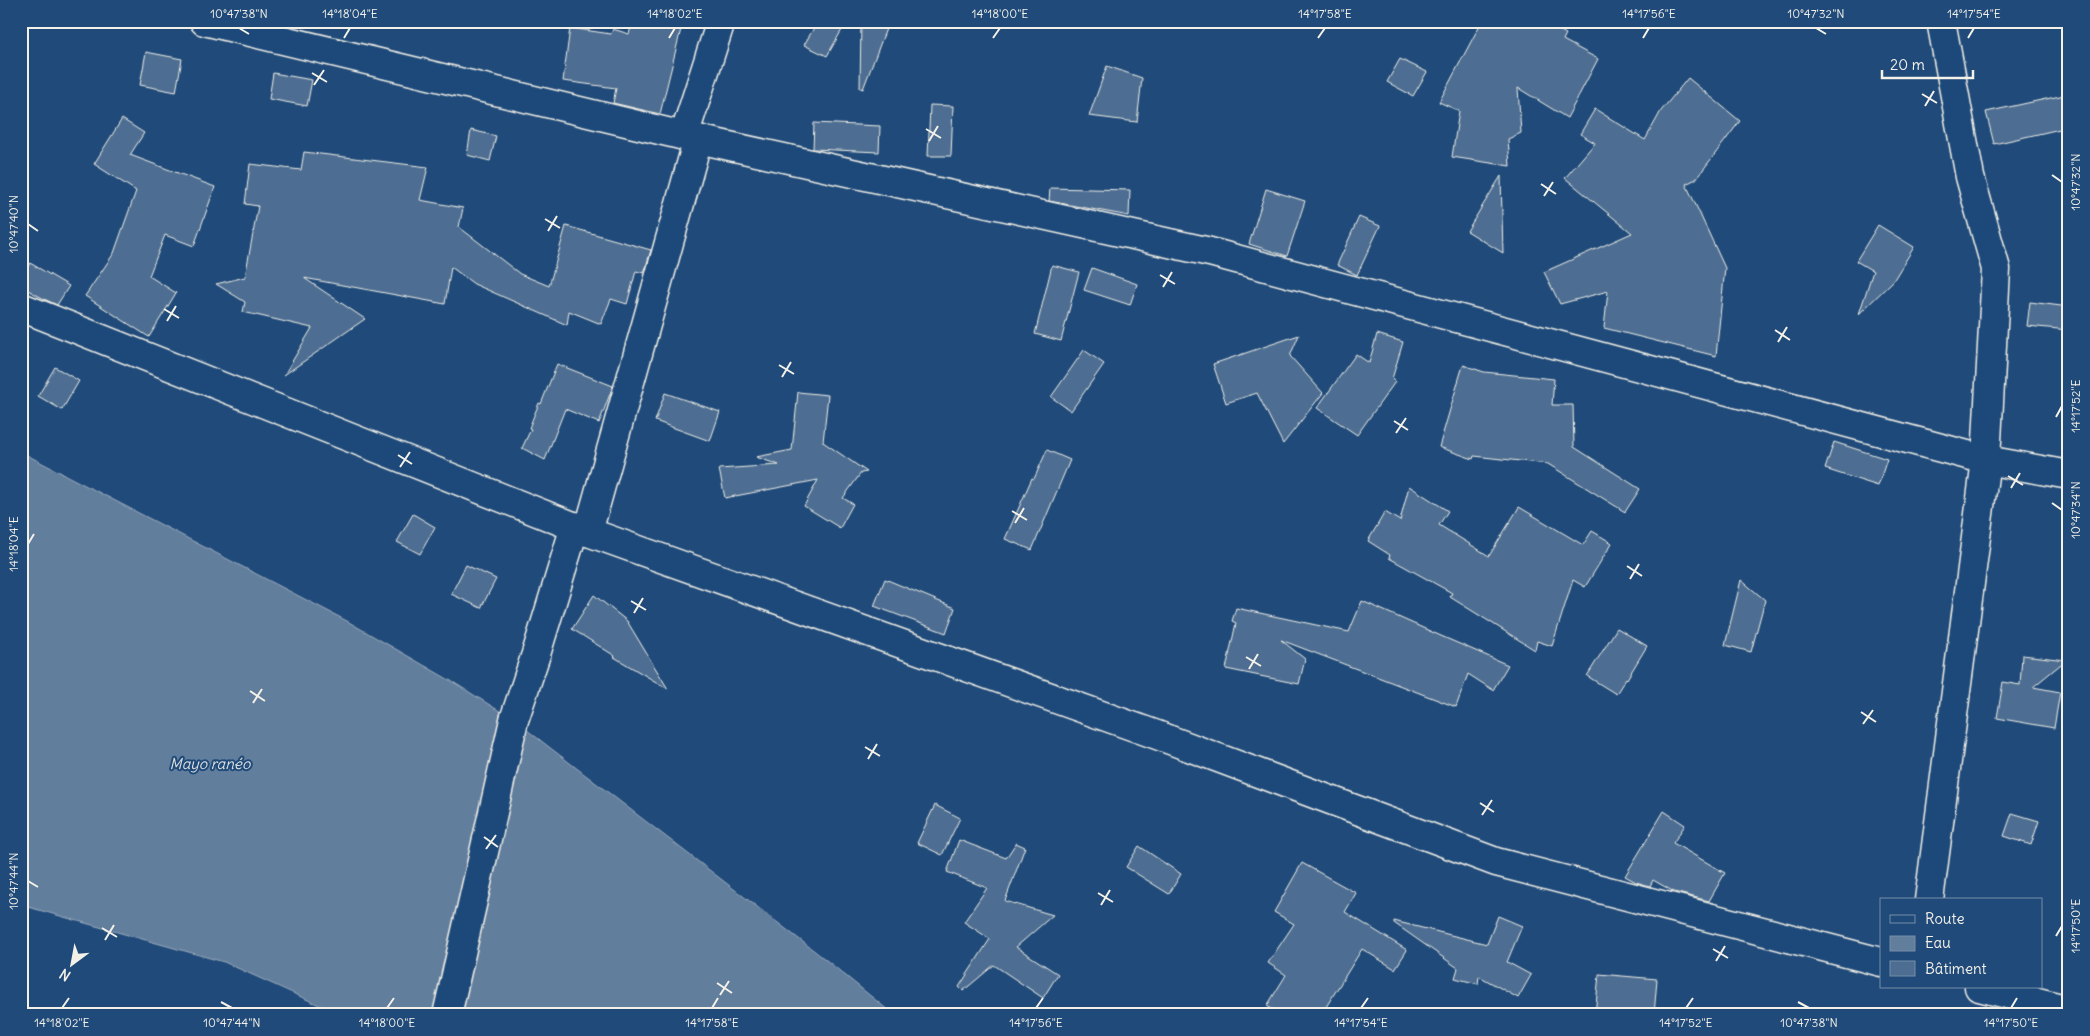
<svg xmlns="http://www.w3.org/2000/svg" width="2090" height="1036" font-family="Delius,sans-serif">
  <rect width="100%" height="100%" fill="#1f4a7a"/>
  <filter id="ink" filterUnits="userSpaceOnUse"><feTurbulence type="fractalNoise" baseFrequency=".02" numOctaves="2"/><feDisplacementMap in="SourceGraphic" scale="10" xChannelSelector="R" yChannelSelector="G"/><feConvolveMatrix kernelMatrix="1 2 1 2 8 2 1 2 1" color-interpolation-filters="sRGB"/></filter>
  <g filter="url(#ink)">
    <path fill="#627e9d" stroke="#9cacbb" d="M21,452L347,621L453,682L514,720L825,959L894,1015H341L224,962L21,905Z"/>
    <g fill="#4d6e92" stroke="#f4f1e8">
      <path d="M633,21H683L660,114L613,103L616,88L563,81L570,28L611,34L613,29L629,34Z"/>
      <path d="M818,21H847L827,56L804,45Z"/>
      <path d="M861,21H889L863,89L860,88Z"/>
      <path d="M1482,21H1544L1566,34L1563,40L1598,59L1567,118L1518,88L1521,133L1508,139L1510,166L1452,157L1459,111L1439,102Z"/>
      <path d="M146,52L182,59L176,92L140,85Z"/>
      <path d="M1400,59L1427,72L1413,96L1387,82Z"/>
      <path d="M1107,66L1142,78L1137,122L1089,116Z"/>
      <path d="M273,73L312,80L307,106L269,99Z"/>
      <path d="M1688,78L1740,121L1696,179L1686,184L1725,268L1716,356L1604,328L1608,291L1560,304L1544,272L1632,233L1565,178L1595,143L1580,134L1595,109L1645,140L1661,111Z"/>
      <path d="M2069,94V127L1994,144L1986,112Z"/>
      <path d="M930,105L953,106L951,156H928Z"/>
      <path d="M122,119L144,133L130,155L215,187L194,246L165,235L149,276L176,293L149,337L85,296L114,253L136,191L94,164Z"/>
      <path d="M814,123L880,126L879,152L813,149Z"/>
      <path d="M471,130L496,136L490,161L467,155Z"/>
      <path d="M304,152L428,167L420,200L463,208L459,227L520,274L549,286L566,226L651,250L644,273L636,271L627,304L611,299L601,324L569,311L567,325L474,284L451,267L445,304L304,278L365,319L284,375L312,328L243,312L245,302L216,284L245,277L258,206L245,204L250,164L301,170Z"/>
      <path d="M1501,176L1503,253L1467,231Z"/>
      <path d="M1050,188L1130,190L1129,216L1049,201Z"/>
      <path d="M1266,189L1305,201L1287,256L1249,244Z"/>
      <path d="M1359,217L1380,226L1357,275L1337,265Z"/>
      <path d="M1878,225L1914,247L1893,281L1859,314L1873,271L1856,261Z"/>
      <path d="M30,263L69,286L57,305L44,299L21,286V279Z"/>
      <path d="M1052,265L1079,272L1061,341L1035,334Z"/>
      <path d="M1092,268L1137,284L1130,305L1084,290Z"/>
      <path d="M2030,302L2069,307V330L2027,326Z"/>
      <path d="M1377,334L1403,342L1392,379L1395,382L1357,435L1317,408L1356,354L1369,363Z"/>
      <path d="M1299,335L1290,356L1323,393L1283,444L1257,393L1226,403L1213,364Z"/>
      <path d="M1084,350L1104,364L1071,411L1051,397Z"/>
      <path d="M557,364L613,386L599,423L565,409L545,460L522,448L531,429L529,428L539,403L541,404Z"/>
      <path d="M1463,365L1484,372L1554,379L1552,405H1573L1574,447L1640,489L1625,512L1548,464L1474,456L1473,459L1439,447Z"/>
      <path d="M55,367L79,381L62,410L38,396Z"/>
      <path d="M798,392L828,395L823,442L867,472L861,473L843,498L853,504L840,528L804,506L818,480L725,498L719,469L779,465L756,457L792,450Z"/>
      <path d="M665,393L720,412L710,441L655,421Z"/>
      <path d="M1834,442L1887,459L1878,486L1825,469Z"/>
      <path d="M1047,450L1070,460L1032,550L1005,539L1032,478L1034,479Z"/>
      <path d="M1409,486L1448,511L1439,525L1489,556L1519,507L1583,545L1592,531L1612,543L1585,587L1573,580L1552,646L1537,641L1535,650L1450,597L1452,593L1389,558L1390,555L1368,541L1385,512L1400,521Z"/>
      <path d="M413,514L435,527L420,554L397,542Z"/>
      <path d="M466,565L496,579L481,608L451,594Z"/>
      <path d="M885,579L955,608L946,633L874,606Z"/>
      <path d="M1741,580L1765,600L1751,652L1725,645Z"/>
      <path d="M594,595L627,621L668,689L614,657L615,656L572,629Z"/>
      <path d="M1362,601L1441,636L1508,665L1493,690L1468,674L1456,707L1281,640L1305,659L1299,684L1226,669L1236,623L1232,621L1236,608L1349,632Z"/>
      <path d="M1617,628L1647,646L1627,679L1626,678L1616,694L1587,676Z"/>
      <path d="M2022,655L2066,660L2033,687L2060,692L2054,728L1997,718L2003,682L2020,685Z"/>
      <path d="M935,805L960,818L942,855L917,843Z"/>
      <path d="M1664,811L1685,825L1673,843L1725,873L1709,901L1674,892L1653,880L1650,886L1636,882L1625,876Z"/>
      <path d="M2012,813L2039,821L2031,845L2004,836Z"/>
      <path d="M959,840L1006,858L1016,843L1025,847L1005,901L1053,915L1016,947L1058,974L1043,998L994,965L963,991L959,987L990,939L964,922L987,888L947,872Z"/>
      <path d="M1139,846L1181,874L1169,894L1126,867Z"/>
      <path d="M1302,863L1356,893L1345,912L1407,950L1395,969L1362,949L1321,1015H1282L1267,1006L1286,975L1268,963L1294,924L1274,912Z"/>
      <path d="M1498,916L1522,926L1507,962L1531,975L1518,998L1479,976L1478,984L1455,978L1458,968L1394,923V921L1487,944Z"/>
      <path d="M1599,974L1657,979L1654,1015H1595Z"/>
    </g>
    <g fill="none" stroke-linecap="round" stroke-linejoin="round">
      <g stroke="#f4f1e8" stroke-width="31">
        <g id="street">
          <path d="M204,21L684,136L1210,252L1986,460L2069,475"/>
          <path d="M684,136L721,21"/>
          <path d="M588,532L698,139"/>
          <path d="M1929,900L1986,460L1996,269L1970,177L1941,21"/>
          <path d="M447,1015L514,720L537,651L575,526"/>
        </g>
      </g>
      <g stroke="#f4f1e8" stroke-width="31">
        <g id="secondary">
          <path d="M21,307L588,532L1157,735L1496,862L1881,962"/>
          <path d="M1979,987L2069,1010"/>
        </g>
      </g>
      <use href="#street" stroke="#1f4a7a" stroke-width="28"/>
      <use href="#secondary" stroke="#1f4a7a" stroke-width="28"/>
    </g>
  </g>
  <path fill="none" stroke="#f4f1e8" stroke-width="2" d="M239,28L249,34M1816,28L1826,34M344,38L350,28M669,38L675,28M993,38L1000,28M1318,38L1325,28M1643,38L1649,28M1968,38L1974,28M312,73L327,82M314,85L324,70M1922,94L1937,103M1925,106L1934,91M926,129L941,138M929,141L938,126M2052,175L2062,182M1541,184L1556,194M1544,196L1553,182M545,219L560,228M28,224L38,231M548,231L557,216M1160,275L1175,284M1163,287L1172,272M164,309L179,318M167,321L176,306M1775,330L1790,340M1778,342L1787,327M779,365L794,374M782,377L791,362M2056,417L2062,406M1394,421L1408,430M1396,433L1406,418M398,455L412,464M400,467L410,452M2008,476L2023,485M2011,488L2020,473M2052,503L2062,510M1012,511L1027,520M1015,523L1024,508M28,544L34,534M1627,566L1642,576M1630,579L1639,564M631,601L646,610M634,613L643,598M1246,657L1261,666M1249,669L1258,654M250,691L265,701M253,703L262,689M1861,712L1876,722M1863,724L1873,710M865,747L880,756M868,759L877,744M1480,803L1494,812M1482,815L1492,800M484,837L498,847M486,849L496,835M28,881L38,887M1098,893L1113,902M1101,905L1110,890M102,928L117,937M2056,936L2062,926M105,940L114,925M1713,949L1728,958M1716,961L1725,946M717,983L732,993M720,995L729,981M221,1002L232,1008M1798,1002L1809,1008M62,1008L69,998M387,1008L394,998M712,1008L718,998M1036,1008L1043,998M1361,1008L1368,998M1686,1008L1693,998M2011,1008L2017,998"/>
  <g text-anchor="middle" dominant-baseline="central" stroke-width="4" stroke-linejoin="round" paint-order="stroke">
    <g font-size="15" font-style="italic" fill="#dee0dd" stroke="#1f4a7a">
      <text x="210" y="763">Mayo ranéo</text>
    </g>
  </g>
  <rect width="2090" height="1036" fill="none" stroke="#1f4a7a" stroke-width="55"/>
  <rect x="1880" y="898" width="162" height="90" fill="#1f4a7a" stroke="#748da6"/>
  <rect x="1890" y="915" width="25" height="8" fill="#1f4a7a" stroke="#748da6"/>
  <text x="1925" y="924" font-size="15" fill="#f4f1e8">Route</text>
  <rect x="1890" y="936" width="25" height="15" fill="#627e9d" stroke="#748da6"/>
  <text x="1925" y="948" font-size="15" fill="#f4f1e8">Eau</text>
  <rect x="1890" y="961" width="25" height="15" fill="#4d6e92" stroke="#748da6"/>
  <text x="1925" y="974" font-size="15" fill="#f4f1e8">Bâtiment</text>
  <g transform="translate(72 964) rotate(212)" stroke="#1f4a7a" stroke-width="4" paint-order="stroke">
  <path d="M0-4L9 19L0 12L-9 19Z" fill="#f4f1e8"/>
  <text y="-8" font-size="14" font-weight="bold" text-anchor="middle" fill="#f4f1e8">N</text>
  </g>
  <path d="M1882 70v8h91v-8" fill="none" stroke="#f4f1e8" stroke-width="2.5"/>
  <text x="1890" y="70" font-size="15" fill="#f4f1e8" stroke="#1f4a7a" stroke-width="4" paint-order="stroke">20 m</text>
  <rect x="28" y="28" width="2034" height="980" fill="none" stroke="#f4f1e8" stroke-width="2"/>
  <g font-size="12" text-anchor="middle" fill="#f4f1e8">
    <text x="239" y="18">10°47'38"N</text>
    <text x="350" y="18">14°18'04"E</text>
    <text x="675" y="18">14°18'02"E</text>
    <text x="1000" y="18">14°18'00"E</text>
    <text x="1325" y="18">14°17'58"E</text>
    <text x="1649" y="18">14°17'56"E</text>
    <text x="1816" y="18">10°47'32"N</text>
    <text x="1974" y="18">14°17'54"E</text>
    <text transform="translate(2076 182) rotate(-90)" y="4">10°47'32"N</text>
    <text transform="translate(14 224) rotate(-90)" y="4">10°47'40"N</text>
    <text transform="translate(2076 406) rotate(-90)" y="4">14°17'52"E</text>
    <text transform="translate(2076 510) rotate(-90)" y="4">10°47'34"N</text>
    <text transform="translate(14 544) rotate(-90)" y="4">14°18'04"E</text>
    <text transform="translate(14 881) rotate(-90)" y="4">10°47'44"N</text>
    <text transform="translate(2076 926) rotate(-90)" y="4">14°17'50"E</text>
    <text x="62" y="1027">14°18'02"E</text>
    <text x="232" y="1027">10°47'44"N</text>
    <text x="387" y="1027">14°18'00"E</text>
    <text x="712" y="1027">14°17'58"E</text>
    <text x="1036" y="1027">14°17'56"E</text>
    <text x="1361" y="1027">14°17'54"E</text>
    <text x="1686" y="1027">14°17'52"E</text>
    <text x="1809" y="1027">10°47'38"N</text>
    <text x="2011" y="1027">14°17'50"E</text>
  </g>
</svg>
